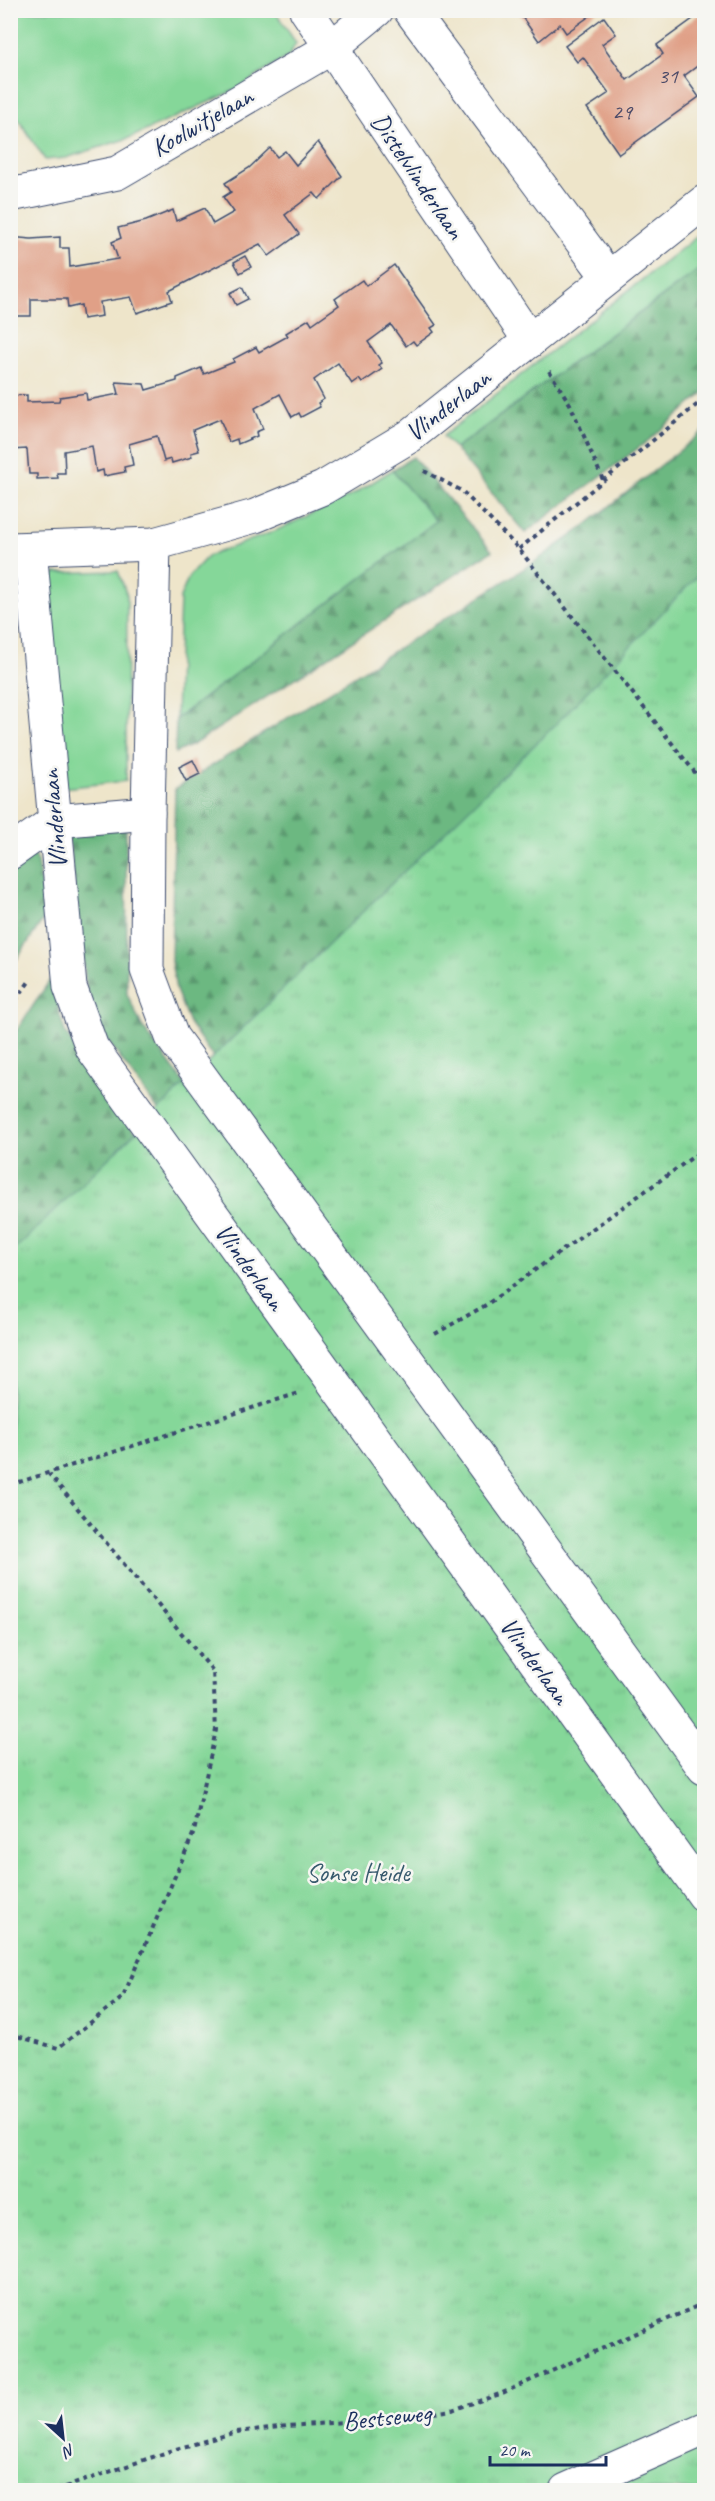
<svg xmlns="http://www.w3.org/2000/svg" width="715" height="2501" font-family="Caveat,sans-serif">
  <defs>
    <pattern id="forest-firs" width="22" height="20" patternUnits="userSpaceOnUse" patternTransform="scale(1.5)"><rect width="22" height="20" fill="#6cb881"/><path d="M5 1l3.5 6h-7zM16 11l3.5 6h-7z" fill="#58966d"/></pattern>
    <pattern id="park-tufts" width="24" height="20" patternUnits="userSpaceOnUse" patternTransform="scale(1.5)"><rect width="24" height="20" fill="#85d799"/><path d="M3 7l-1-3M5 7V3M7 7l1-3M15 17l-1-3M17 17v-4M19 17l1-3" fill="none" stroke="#72b986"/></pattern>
  </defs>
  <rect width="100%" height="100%" fill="#f6f6f2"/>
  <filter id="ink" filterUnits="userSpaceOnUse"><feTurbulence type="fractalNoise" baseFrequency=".0167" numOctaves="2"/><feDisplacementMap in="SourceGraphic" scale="12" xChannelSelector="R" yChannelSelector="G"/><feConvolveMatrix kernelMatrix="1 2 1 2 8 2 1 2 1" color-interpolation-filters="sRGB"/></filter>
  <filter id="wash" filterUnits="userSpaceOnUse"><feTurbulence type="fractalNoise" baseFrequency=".008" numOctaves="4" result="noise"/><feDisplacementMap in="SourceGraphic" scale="24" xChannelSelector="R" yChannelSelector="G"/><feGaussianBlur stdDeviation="1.35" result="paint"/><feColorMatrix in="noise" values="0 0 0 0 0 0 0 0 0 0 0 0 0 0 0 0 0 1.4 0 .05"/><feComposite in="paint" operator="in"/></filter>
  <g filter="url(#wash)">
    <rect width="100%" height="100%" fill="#eee5ca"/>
    <g fill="#85d799" stroke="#50837c" stroke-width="1.5">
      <path d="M10,11H275L296,43L289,56L235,90L132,137L66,158L45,160L11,108Z"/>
      <path d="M704,231V266L455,449L443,436Z"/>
      <path d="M392,470L437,521L176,719L180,598L189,576L208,556L275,531L354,494Z"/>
      <path d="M118,571L127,596L126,781L63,788L40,596L55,573Z"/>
    </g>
    <g fill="url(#forest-firs)" stroke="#447470" stroke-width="1.5">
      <path d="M704,266V393L649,440L525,533L455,449Z"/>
      <path d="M704,431V1110L398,1321L189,1023L176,990L171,961L175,789L533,563L581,529Z"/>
      <path d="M413,457L492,551L194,744L175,753L176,719L436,521L392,470Z"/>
      <path d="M126,828L127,994L142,1026L704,1786L527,1617L107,1040L89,1008L68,834Z"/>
      <path d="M10,849L36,856L46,915L11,968Z"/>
      <path d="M54,974L59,1012L65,1032L87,1065L307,1368L11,1460V1039Z"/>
    </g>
    <path fill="url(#park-tufts)" stroke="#50837c" stroke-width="1.5" d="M704,569V2490H11V1253L553,727Z"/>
    <g id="blocks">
      <g fill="#e0a087">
        <path d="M517,10H598L566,33L560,24L539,41Z"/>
        <path d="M704,11V61L684,76L699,97L619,154L587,108L609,93L583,57L577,62L565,46L604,17L616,34L602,44L627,80L663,54L657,45Z"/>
        <path d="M318,142L342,176L319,199L314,193L285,215L299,234L269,256L260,244L169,291L172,301L137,313L131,297L100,302L102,316L83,319L81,305L68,308L67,299H31V316H10V237L31,239L60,237V248H69L70,267L118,259L112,242L121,238L118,228L146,221L173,210L176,221L205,208L213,224L234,212L223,197L231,192L225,183L249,168L270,148L277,157L285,151L296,165Z"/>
        <path d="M245,256L251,267L240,273L234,262Z"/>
        <path d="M394,265L436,325L431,328L434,332L416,345L413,341L406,346L391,325L368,342L382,363L379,365L382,369L362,383L359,379L352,384L338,363L314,380L324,399L318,403L320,407L301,417L299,413L292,417L280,394L255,408L263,429L256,432L257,436L238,444L237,439L229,442L220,419L193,430L199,451L191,453L192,457L172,463L171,459L164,461L157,436L129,444L133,465L124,467L125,472L104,476L103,470L96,472L92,446L64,451L65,473H57L58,478L37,479V474H29L27,449L10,450V396L27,395V402L59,401L60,397L86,393L87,400L119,394L116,382L144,384L146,390L177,381V378L201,368L204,374L234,362L233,359L256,347L259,352L288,336L286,333L309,319L312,324L339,305L335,299L362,280L366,286Z"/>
        <path d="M242,287L248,299L236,305L230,293Z"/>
        <path d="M193,760L200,774L186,781L179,767Z"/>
      </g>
    </g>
  </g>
  <g filter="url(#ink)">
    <use href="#blocks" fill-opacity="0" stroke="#3b4a6e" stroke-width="1.5"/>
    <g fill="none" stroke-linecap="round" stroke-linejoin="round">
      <g stroke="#3b4a6e" stroke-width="35">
        <g id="minor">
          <path d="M306,10L530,341"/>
          <path d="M410,10L608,277"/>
          <path d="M10,195L117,173L331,48L377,10"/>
          <path d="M154,544L148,813L147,970L172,1037L704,1768"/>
          <path d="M10,549L154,544L255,516L323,488L410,436L704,202"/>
          <path d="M30,549L70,987L92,1048L704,1895"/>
          <path d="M10,853L55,821L148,813"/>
          <path d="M566,2490L704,2429"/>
        </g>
      </g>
      <g stroke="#3b4a6e" stroke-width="4" stroke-dasharray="4.5 4.5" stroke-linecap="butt">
        <path d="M549,371L570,404L603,480"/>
        <path d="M424,471L462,491L519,549L704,784"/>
        <path d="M519,549L704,399"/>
        <path d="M10,1008L31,979"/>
        <path d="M435,1334L486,1305L704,1149"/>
        <path d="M10,1485L299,1393"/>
        <path d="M10,2034L58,2048L123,1997L194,1832L216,1730L213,1671L49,1474"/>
        <path d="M57,2490L176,2449L237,2432L287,2426L402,2418L452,2410L500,2394L704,2303"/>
      </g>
      <use href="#minor" stroke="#fff" stroke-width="33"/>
    </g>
  </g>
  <g text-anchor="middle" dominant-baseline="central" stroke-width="5" stroke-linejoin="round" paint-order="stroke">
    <g font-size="22" fill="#4c4b68">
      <text x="668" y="76">31</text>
      <text x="622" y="112">29</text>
    </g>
    <g font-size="26" fill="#1b2f5e" stroke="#f6f6f2">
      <text transform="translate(202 122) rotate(-30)">Koolwitjelaan</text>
      <text transform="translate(418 176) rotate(56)">Distelvlinderlaan</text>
      <text transform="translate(448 405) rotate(-38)">Vlinderlaan</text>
      <text transform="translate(54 819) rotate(-95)">Vlinderlaan</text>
      <text transform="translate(250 1267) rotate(54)">Vlinderlaan</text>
      <text transform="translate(535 1661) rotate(54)">Vlinderlaan</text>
      <text transform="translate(387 2417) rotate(-6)">Bestseweg</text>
    </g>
    <g font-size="26" fill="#36596d" stroke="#f6f6f2">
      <text x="358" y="1872">Sonse Heide</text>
    </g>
  </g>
  <rect width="715" height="2501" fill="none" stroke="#f6f6f2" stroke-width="36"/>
  <g transform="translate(63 2438) rotate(153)" stroke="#f6f6f2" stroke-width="4.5" paint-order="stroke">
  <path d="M0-4.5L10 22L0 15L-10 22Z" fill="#1b2f5e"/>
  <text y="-9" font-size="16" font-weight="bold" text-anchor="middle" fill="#1b2f5e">N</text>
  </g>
  <path d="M490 2456v9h116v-9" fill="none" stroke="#1b2f5e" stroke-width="3"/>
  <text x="499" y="2456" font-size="18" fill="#1b2f5e" stroke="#f6f6f2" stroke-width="4.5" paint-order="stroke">20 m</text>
</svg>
